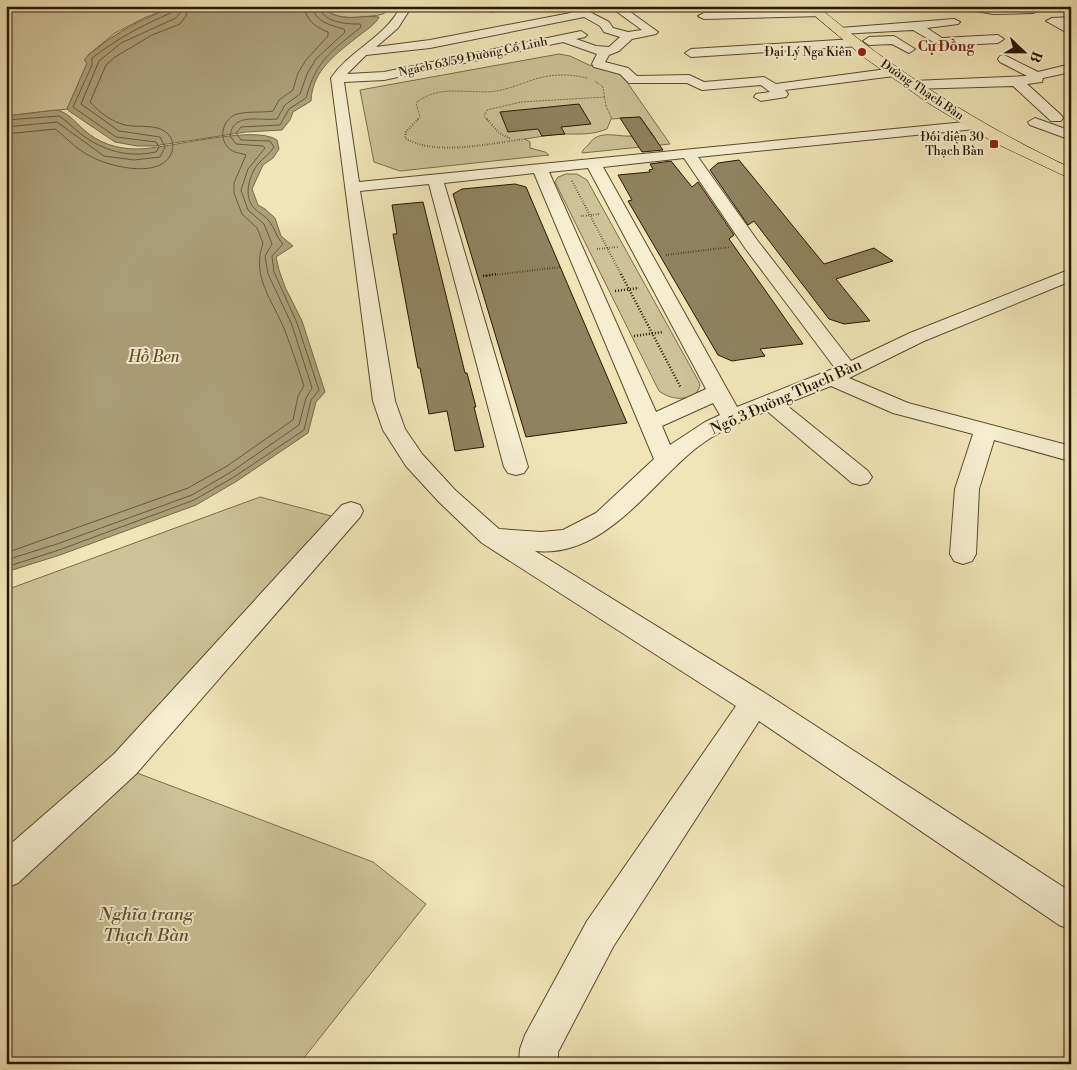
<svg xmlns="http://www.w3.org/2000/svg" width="1077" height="1070" font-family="'Libre Bodoni',serif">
  <rect width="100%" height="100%" fill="#f1e5b7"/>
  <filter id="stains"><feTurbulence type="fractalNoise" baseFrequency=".004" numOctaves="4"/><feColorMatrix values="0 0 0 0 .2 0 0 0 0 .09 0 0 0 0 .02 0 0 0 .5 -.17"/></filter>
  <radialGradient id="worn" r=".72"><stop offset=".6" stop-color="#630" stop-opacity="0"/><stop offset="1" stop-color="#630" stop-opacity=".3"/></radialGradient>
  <g fill="#cec298" stroke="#7a6c4c">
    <path d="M6,6H175L144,18L115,33L88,55V62L67,109L6,116Z"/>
    <path d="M321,6H391C386,15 380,15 371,16C353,18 335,20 321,6Z"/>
    <path d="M559,54L570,56L589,65L616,71L627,82L670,144L582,153C583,148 586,148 589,144C599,129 616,137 632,136L635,141L656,139L640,117L611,119L607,129C592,135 580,134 565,134C551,134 539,137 525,139L530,142V148L545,152L549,155L400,171L374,162L360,90Z"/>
    <path d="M566,174H577L587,180L699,382L700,386L696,394C683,401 670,399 659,391L555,182L558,177Z"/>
    <path d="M260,497L335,517L113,764L373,862L426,904L299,1064H6V590Z"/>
  </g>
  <g fill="#ac9f79" stroke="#766849">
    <path d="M175,6H321C341,25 357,14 379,17C376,24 366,30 360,35C337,53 312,70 311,101L293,112L290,120L282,130L246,132L154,146H137L115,142L69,111L67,109L87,63L84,60C88,55 91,53 96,49C121,29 145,18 175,6Z"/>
    <path d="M56,110C68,112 75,122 84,130C99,143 116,149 137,149C168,149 254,124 277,140L279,149L273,158L263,165L252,189L258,205L265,209L275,218L281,236L293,246L276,257L279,270L285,287L302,321L325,392L316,402L308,433L237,481L196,505L60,555L6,572V116Z"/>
  </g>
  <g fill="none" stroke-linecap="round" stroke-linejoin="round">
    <g stroke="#695a3c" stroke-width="1">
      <path d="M6,120L59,116C67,121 73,128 81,134C103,151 129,158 156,152L159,147L156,142L116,137L73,107L92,65V58C117,39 142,25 171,13L174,6"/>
      <path d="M6,127L57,122L104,156L134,160L160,157L165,147L160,137L119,131L81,104L99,61L121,43L176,18L180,13L181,6"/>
      <path d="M6,134L55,129C66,137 75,148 88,155C106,166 157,179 170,156C174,149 174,141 169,135C159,123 138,128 125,125C112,122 99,112 90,102L106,65L115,57L152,35L180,24L186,16L188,6"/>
      <path d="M6,553L188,488L227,466L293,420L298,396L304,386C298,367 292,349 285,331C273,300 251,278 263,243L257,228L242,214L234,193V183L246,155C241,153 235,153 231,150C217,140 222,119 237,114C248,111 261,113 273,111L279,100L293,90L298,73L306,60L328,36V32C315,27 306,20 304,6"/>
      <path d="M6,560L57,544L192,495L231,472L299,425L306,398L312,388L292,325L268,274L265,256L272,244L264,224L248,210L241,190L248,169L265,148L263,146L236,144L230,136C233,112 259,121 277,119L285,105L300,94L307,74L316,59L345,32L344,29C330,25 315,22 312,6"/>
      <path d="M6,567L59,550L194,500L234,477L304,430L311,400L319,390L297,323L274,272L272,256L283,244C276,237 275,228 269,221C265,215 258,213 254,208C243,196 249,176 258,164C263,158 270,154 274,147L270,141L241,140L236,133L241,127L280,125L289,109L306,98C316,60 332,51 361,27L360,24C345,24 324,23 318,6"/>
    </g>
  </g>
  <g fill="#90825f" stroke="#261600">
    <path d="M579,104L591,124L561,127L565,134L542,136L538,129L508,132L500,112Z"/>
    <path d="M640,117L663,150L642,152L620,118Z"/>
    <path d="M739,160L824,264L874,248L893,261L836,279L870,321L844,324L829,319L754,221L748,225L710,170L718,163Z"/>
    <path d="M671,161L692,187L698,182L734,235L729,239L803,344L760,349L765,356L732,361L718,355L628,201L632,200L618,175L650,172L649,170L653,169L650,164Z"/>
    <path d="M515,184L526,187L627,423L526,437L453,194L462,189Z"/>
    <path d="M423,202L465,373H467L476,407H474L484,447L455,451L447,411L429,414L420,368H418L393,234H397L392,205Z"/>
  </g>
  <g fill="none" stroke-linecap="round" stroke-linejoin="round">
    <g stroke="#594a2e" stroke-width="2">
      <g id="minor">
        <path d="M401,6H412L398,28L376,47L430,40L586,10L609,22L613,28L628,32L642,30L609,6H622L658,32L656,34L632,39L619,51L609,55L605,62L628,68L637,76L689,75L704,82L764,77L776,84L894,68L900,72L894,76L785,90L788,94L786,97L761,101L754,97L756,94L770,92L761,85L702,90L687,83H629L620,74L594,67L592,64L597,54L563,42L384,80L344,82L359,182L975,121L980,122L982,125L980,128L975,129L698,157L757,240L851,361L910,333L1071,269V281L924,341L849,378L908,403L1071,446V458L1066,460L994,440L979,489L976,554L972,561L963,564L954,561L950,554L955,489L973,434L893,413L831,386L785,404L868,471L872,477L868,483L860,485L852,483L767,411C742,421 716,432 695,449C648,487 604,558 535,551L765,693L1071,892V930L1059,925L759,721L613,947L558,1052V1064H519L520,1049L525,1035L587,921L736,706L482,543L439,502L406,466L383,430L373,401L331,78C351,49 386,37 401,6ZM584,17L600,26L604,32L620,37L609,47L596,46L576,39L585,37L587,35L581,31L384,72L347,74L366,55L430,48ZM684,158L745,248L835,368L737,407L603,167ZM588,168L706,389L656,412L549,172ZM534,173L654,459L596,513L563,530L541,532L499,529L455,490L422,454L405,429L395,401L360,191L429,184L504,467L508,473L516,475L524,473L528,467L444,183ZM713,403L720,415L705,422L670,445L662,426Z"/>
        <path d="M482,6H495L498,9L492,12Z"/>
        <path d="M978,6L1033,7L1039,10L1033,13L993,14L976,11L974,9Z"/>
        <path d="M819,11L825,14L823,16L704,19L698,16L704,13Z"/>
        <path d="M1071,17V23L1065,24L1071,27V35L1046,21L1052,18Z"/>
        <path d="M954,19L960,22L958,24L927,28L942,38L998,35L1004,39L998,43L940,46L913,30L840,34L834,31L840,28Z"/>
        <path d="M894,36L915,49L909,53L892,44L869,45L863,41L869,37Z"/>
        <path d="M855,39L861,43L859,46L691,57L685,53L691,49Z"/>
        <path d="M1004,55L1038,72L1071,64V72L1043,78L1042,82L1027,84L1061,115L1063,118L1061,121H1051L1013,86L912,89L905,85L912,81L1027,76L1000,62L998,59L1000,56Z"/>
        <path d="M1035,118L1071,131V140L1030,125L1028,122Z"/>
        <path d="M351,502L360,505L363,511L360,517L136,774L18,883L6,888V848L114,754L342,505Z"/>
      </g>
    </g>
    <g stroke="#261600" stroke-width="1">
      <path id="major" d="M803,6H817C895,71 979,125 1071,168V179L995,143L928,103L865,58Z"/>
    </g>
    <g stroke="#261600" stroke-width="1" stroke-dasharray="0.5 1" stroke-linecap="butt">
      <path d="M595,81L603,87L606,106L612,119"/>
      <path d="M417,121L420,117L416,103C440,83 469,95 497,91C508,89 517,85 527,82C547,74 566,73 587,78"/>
      <path d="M488,121L484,116L487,110L521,102L605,97"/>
    </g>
    <g stroke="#261600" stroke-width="2" stroke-dasharray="0.5 2" stroke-linecap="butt">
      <path d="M418,119L406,132L405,138C435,157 491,143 525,139"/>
      <path d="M487,119L499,133L511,139"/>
      <path d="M572,181L622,276"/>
      <path d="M581,216L600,214"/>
      <path d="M597,249L618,247"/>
      <path d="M666,255L730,247"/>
      <path d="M485,276L561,267"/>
    </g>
    <g stroke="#261600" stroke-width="2.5" stroke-dasharray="1 2" stroke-linecap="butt">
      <path d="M621,274L681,388"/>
      <path d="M483,276L496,274"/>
      <path d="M615,291L639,288"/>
      <path d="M634,336L663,332"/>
    </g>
    <use href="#minor" fill="#f6eed0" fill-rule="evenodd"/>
    <use href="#major" fill="#f1e5b7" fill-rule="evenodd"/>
  </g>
  <g fill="#8f2418" stroke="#f6eed0" stroke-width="2">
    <circle cx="862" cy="52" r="5"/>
    <rect x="989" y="139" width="10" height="10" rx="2.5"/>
  </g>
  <g text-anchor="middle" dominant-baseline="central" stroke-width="4" stroke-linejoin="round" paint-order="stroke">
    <g font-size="12" fill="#261600" stroke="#f6eed0" text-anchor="end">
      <text x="852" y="52">Đại Lý Nga Kiên</text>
      <text x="984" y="137">Đối diện 30<tspan x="984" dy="14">Thạch Bàn</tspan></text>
    </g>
    <g font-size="12" fill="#261600" stroke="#f6eed0">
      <text transform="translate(473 57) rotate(-12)">Ngách 63/59 Đường Cổ Linh</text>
      <text transform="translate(922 90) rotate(34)">Đường Thạch Bàn</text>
    </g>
    <g font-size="14" font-weight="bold" fill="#7a1f14" stroke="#f6eed0">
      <text x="946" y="47">Cự Đồng</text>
    </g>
    <g font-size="15" fill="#261600" stroke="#f6eed0">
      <text transform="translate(786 397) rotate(-24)">Ngõ 3 Đường Thạch Bàn</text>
    </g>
    <g font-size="16" font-style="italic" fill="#5c4d30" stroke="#f6eed0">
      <text x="154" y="357">Hồ Ben</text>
    </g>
    <g font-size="18" font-style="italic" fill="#615235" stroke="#f6eed0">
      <text x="146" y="914">Nghĩa trang<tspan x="146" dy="21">Thạch Bàn</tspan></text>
    </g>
  </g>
  <rect width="1077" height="1070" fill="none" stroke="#f1e5b7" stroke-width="25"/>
  <rect x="8" y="8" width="1062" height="1055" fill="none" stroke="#261600" stroke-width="2.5"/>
  <rect x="12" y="12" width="1052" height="1045" fill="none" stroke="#261600"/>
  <g transform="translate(1024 52) rotate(112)" stroke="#f6eed0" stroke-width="4" paint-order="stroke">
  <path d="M0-4L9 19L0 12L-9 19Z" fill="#261600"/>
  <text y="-8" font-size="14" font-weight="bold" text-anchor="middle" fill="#261600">B</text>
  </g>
  <rect width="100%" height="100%" filter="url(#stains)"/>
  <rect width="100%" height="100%" fill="url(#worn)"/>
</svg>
